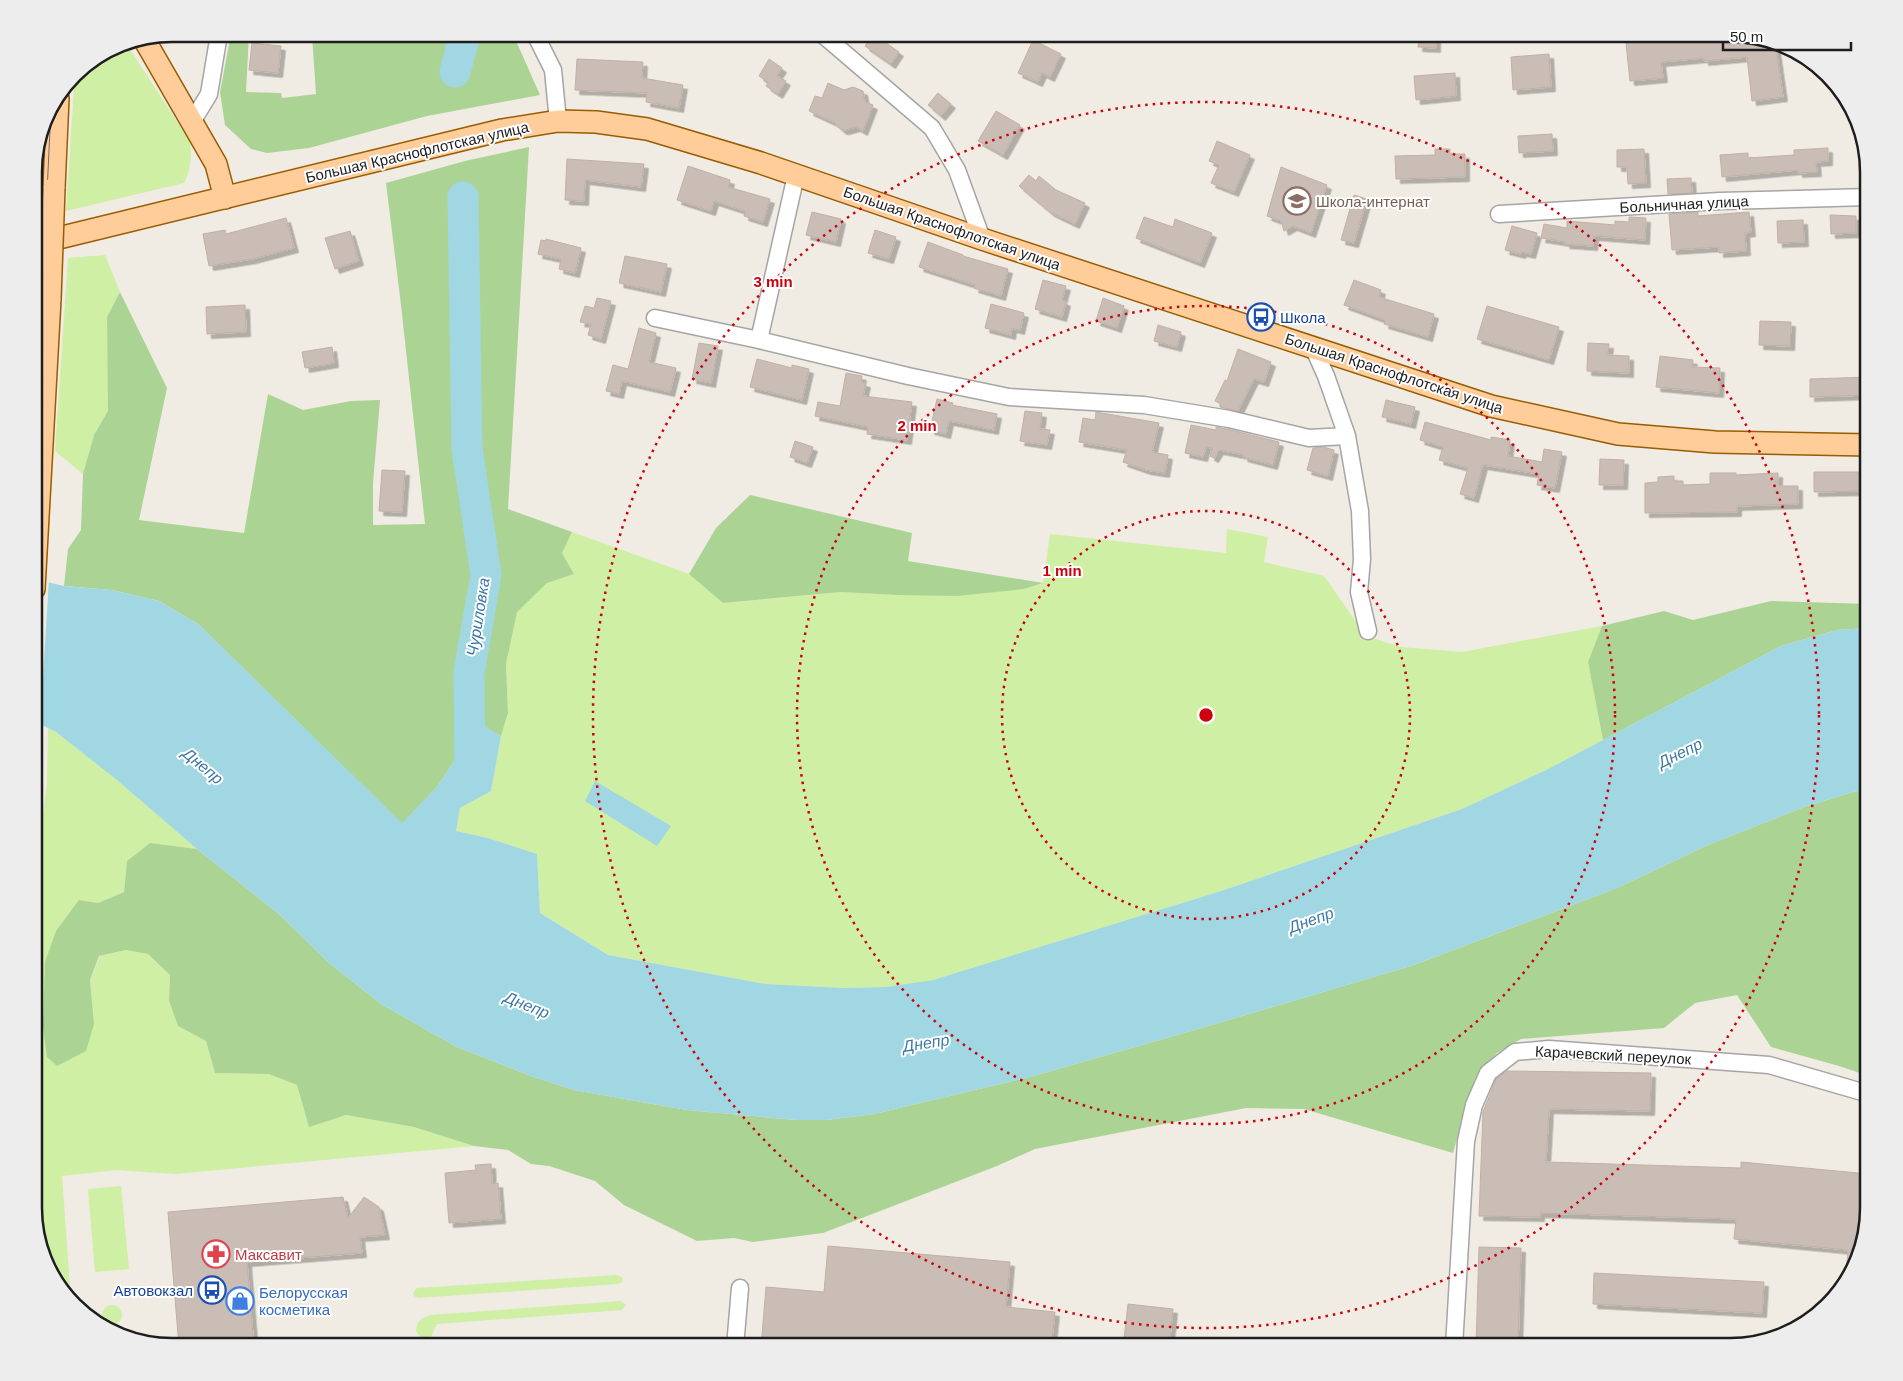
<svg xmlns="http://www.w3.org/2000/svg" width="1903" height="1381" font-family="Helvetica,sans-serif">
  <defs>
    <filter id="shadow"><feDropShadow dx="4.5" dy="4.5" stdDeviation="0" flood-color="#0004"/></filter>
  </defs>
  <rect width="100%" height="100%" fill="#f0ebe3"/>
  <g fill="#ceefa4">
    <path d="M126,43L190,142C192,157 191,169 184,183L66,211L75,74L119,44Z"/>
    <path d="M105,255L120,292L107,317L109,411L94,435L83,474L55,451L68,258Z"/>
    <path d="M1227,529L1268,537L1264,562L1324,576L1366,636L1401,647L1462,652L1602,626L1588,662L1603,740L1548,769L1462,809L1221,891L933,980L886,987L843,988L766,984L608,955L540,913L537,854L488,838L456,831L460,808L491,791L501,736L508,713L506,664L517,611L547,583L574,574L562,553L572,532L689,574L724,603L841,592L896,595L1024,589L1043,583L1050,534L1226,553Z"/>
    <path d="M48,728L56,732L117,780L197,849L150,843L127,861L124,892L98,903L79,900L94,1024L90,980L100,956L126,950L148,954L170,975L169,1001L178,1026L206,1041L215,1073L269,1074L297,1085L309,1126L346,1115L414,1127L474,1146L175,1174L116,1170L62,1176L71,1300L52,1278L34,1218V885L47,784Z"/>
    <path d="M121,1186L129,1269L95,1272L88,1189Z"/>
    <path d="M618,1275L623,1278L622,1282L618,1284L418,1298L414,1296L413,1293L417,1288Z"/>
    <path d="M621,1301L626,1305L622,1310L437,1324L428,1343L422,1340L416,1331C416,1321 422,1318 430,1315Z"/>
    <circle cx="112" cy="1315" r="10"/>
  </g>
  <g fill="#abd494">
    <path d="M231,34H249L246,92L281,93L282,98L316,94L312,36L429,40L430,34H513L540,95L427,116L309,148L267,153L251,149L225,125L220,92Z"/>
    <path d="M529,147L508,509L572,532L562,553L574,574L547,583L517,612L506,664L508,713L501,736L481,725L467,742L437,787L402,824L198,624L159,601L112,590L64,586L68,549L81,530L83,474L94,435L108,411L107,317L120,292L167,388L139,520L244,533L268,394L303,410L351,401L380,400L373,483V525L425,524L401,305L386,183L465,161Z"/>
    <path d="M750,495L912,533L908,561L1043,583L1024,589L957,596L896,595L841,592L723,603L689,574L716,528Z"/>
    <path d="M1771,601L1869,604V628L1837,630L1781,646L1603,740L1588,662L1602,626L1664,611L1693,620Z"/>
    <path d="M1869,789V1076L1839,1066L1771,1047L1737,995L1695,1003L1664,1028L1521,1039L1497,1053L1480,1072L1468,1100L1453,1153L1304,1109L1246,1108L1035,1149L997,1166L823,1233L753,1242L734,1238L697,1241L624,1205L595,1181L549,1166L531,1164L508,1150L474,1146L414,1127L346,1115L309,1127L297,1085L269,1074L215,1073L206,1041L178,1026L169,1001L170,975L148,954L126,950L99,956L90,980L94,1024L86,1051L57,1066L47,1057L43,1026L45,962L56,931L79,900L98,903L124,892L127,861L150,843L197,849L279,914L328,962L381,1004L457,1047L531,1076L574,1090L687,1110L796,1120H826L874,1114L1030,1077L1205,1027L1414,965L1617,888L1708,845L1804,807L1853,792Z"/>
  </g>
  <g fill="#a0d7e2">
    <path d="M34,579L64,586L112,590L159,601L198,624L402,823L437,787L467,742L481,724L501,736L491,791L460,808L456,831L488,838L537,854L540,913L608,955L766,984L843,988L886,987L933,980L1221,891L1462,809L1548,769L1781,646L1837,630L1869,628V789L1853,792L1804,807L1708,845L1617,888L1414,965L1205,1027L1030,1077L874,1114L826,1120H796L687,1110L574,1090L531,1076L457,1047L381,1004L328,962L279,914L197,849L117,780L56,732L34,721Z"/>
    <path d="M595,781L671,826L657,846L585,801Z"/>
  </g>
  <path fill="#f0ebe3" d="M34,576L49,579L40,727L34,724Z"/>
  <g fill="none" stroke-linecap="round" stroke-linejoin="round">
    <g stroke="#a0d7e2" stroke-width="31">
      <path d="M455,72L465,34"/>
      <path d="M463,197L467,449L486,575L469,672L470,775L468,780"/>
    </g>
  </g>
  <g fill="#c9bdb6" stroke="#c3b0a4" filter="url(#shadow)">
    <path d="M873,34L899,52L891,64L865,46Z"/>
    <path d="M1419,34H1436V48L1418,47Z"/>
    <path d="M1625,34H1731L1775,41L1783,97L1752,101L1747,57L1704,61V58L1661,62L1663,78L1630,81Z"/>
    <path d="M1033,40L1061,54L1050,77L1042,73L1038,82L1018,73Z"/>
    <path d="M252,43L281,46L278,73L249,70Z"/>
    <path d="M1549,54L1551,87L1513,90L1511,57Z"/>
    <path d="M577,59L643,62L642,78L683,85L679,108L646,102L647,93L575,90Z"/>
    <path d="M769,59L782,68L777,76L786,81L778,94L766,86L768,82L759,76Z"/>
    <path d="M1455,73L1456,96L1416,100L1414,76Z"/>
    <path d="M828,83L844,90L853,87L863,91L865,102L873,105L863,131L856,127L845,130H842L833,122L809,111L815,96L822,98Z"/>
    <path d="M938,93L951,104L941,116L928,105Z"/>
    <path d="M996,111L1020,125L1003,155L978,141Z"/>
    <path d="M1552,134L1553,151L1519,153L1518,136Z"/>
    <path d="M1217,141L1250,155L1234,192L1211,183L1219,165L1209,161Z"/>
    <path d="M1828,148V161L1816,162L1817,172L1798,173V170L1722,177L1720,155L1748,153V158L1794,155V150Z"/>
    <path d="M1435,149H1450V154H1465V177L1396,179L1395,156L1435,155Z"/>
    <path d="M1644,149L1646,183L1628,184L1627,167H1617V150Z"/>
    <path d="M567,159L644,164L641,187L585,180L584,201L565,200Z"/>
    <path d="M688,166L730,180L728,187L770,199L763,222L744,216L745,211L714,201L711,211L677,200Z"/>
    <path d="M1281,167L1327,185L1311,233L1293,226L1284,231L1281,221L1267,216Z"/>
    <path d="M1029,175L1036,181L1039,176L1056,190L1085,203L1075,224L1050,212L1019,186Z"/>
    <path d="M1691,178L1692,193L1668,194L1667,179Z"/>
    <path d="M1354,195L1367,199L1354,243L1341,240Z"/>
    <path d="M812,212L841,219L836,242L806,235Z"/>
    <path d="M1698,212V216L1749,212L1751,232L1745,233L1746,251L1719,253V247L1672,250L1669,214Z"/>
    <path d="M1830,215L1856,216V233L1831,234Z"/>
    <path d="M1144,217L1173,227L1175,219L1212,233L1200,263L1136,238Z"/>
    <path d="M1629,217L1646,218L1645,240L1594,236L1593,246L1565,244L1566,242L1541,238L1544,224L1567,228V221L1615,225V221L1629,222Z"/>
    <path d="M286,218L294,248L252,259L209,266L203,234L225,230L226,234Z"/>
    <path d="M1803,220L1804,242L1778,243L1777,221Z"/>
    <path d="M1512,226L1537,233L1531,254L1522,252L1521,254L1505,250Z"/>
    <path d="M875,230L896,237L889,259L868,253Z"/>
    <path d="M350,231L359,261L335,269L325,238Z"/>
    <path d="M546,239L581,248L575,273L559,269L561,259L538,254L541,240L546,241Z"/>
    <path d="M928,242L963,255V256L1008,269L1001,296L974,288L975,285L919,267Z"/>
    <path d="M625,256L667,264L661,292L619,283Z"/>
    <path d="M1043,280L1066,286L1062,300L1066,302L1062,317L1035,309Z"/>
    <path d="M1354,280L1381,290L1379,297L1434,314L1428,337L1384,324L1385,320L1344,305Z"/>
    <path d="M597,298L611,301L601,339L588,335L591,324L580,322L585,306L594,308Z"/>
    <path d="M1103,298L1124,306L1117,328L1096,321Z"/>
    <path d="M991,304L1024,313L1020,330L1012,328L1011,335L985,328Z"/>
    <path d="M245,305L246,332L207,334L206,307Z"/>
    <path d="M1487,306L1559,327L1549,360L1477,339Z"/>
    <path d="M1760,321L1791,322L1790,346L1759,345Z"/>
    <path d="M1158,325L1181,332L1177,347L1154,341Z"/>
    <path d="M639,328L656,333L649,362L676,368L670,392L622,381L619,394L606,391L613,365L628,369Z"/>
    <path d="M699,343L718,346L711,383L692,379Z"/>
    <path d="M1588,343L1609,344L1608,355L1629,356V373L1587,371Z"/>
    <path d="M332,347L334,363L305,368L302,352Z"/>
    <path d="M1238,349L1271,362L1264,382L1254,379L1238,411L1220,407L1221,404L1215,401L1225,380L1227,381Z"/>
    <path d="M1660,356L1693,360L1692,367L1720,368L1719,393L1656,387Z"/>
    <path d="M757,359L792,368V365L809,369L802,400L750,387Z"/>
    <path d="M846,373L862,376L861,382L866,383L863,396L912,402L907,440L867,434L868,427L815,416L818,402L840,406Z"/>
    <path d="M1869,377V395L1810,397V379Z"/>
    <path d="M937,399L953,403L952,405L997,414L994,430L949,421L946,434L930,430Z"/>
    <path d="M1386,400L1415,407L1411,424L1382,417Z"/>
    <path d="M1025,411L1042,413L1040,429L1050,430L1047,445L1020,441Z"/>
    <path d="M1096,412L1159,423L1152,452L1168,455L1165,473L1146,470L1123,462L1127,450L1079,442L1083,418L1095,420Z"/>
    <path d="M1425,422L1491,440V437L1510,440L1508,456L1542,462L1544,449L1562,452L1555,488L1537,485L1539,474L1483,465L1474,498L1460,494L1468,468L1439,460L1443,447L1420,440Z"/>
    <path d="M1191,425L1216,430V427L1227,429L1279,442L1273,465L1243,457L1244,455L1219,450L1214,458L1210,456L1212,448L1206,447L1203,457L1185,453Z"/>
    <path d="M795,441L813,447L807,463L790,457Z"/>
    <path d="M1323,447L1334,450L1328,476L1307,470L1313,448Z"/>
    <path d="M1600,459L1624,460L1623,485H1599Z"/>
    <path d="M382,470L405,471L402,512L379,511Z"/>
    <path d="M1814,472H1859V491L1814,492Z"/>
    <path d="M1710,473H1736V475L1778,473V486H1798V504L1737,506V512L1645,513V483L1658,482V477L1674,476V481H1683V485L1710,484Z"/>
    <path d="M1507,1071L1651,1073L1650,1111L1549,1109L1546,1162L1741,1168V1162L1869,1174V1209L1862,1253L1845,1284L1848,1250L1734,1239L1736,1219L1540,1213V1217L1479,1216L1483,1112L1496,1079Z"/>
    <path d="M491,1164L492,1184L498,1183L501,1219L449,1223L445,1173L476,1170L475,1165Z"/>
    <path d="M343,1197L348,1218L364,1197L379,1207L385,1235L360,1237L362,1253L247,1262L254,1347H179L168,1212Z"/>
    <path d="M828,1246L1010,1262L1006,1307L1055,1312L1051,1347H761L766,1287L824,1292Z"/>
    <path d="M1479,1247L1521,1248L1518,1347H1476Z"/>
    <path d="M1594,1273L1764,1282L1762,1313L1593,1304Z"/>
    <path d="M1128,1304L1173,1309L1169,1347H1123Z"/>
  </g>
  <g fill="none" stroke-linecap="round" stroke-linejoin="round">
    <g stroke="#a5a5a5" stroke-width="19">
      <g id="minor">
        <path d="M535,34L553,70L558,121"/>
        <path d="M822,34L932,128L957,170L982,239"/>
        <path d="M192,122L209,94L219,34"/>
        <path d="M1499,214L1720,201L1869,197"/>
        <path d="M655,318L759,340L908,376L1009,397L1144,405L1229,419L1309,438L1347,436"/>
        <path d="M759,340L796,175"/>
        <path d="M1313,347L1326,376L1347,436L1360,511L1362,559L1359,592L1368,631"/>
        <path d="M735,1347L740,1288"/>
        <path d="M1454,1347L1466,1141L1474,1105L1488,1073L1515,1052L1549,1049L1769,1065L1869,1094"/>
      </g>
    </g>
    <g stroke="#995c00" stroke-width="24">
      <g id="major">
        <path d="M144,39L216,164L225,198"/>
        <path d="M54,188L58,98"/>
        <path d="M34,244L502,130L558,121L596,122L647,129L761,163L982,239L1491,406L1618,434L1715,442L1869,445"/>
        <path d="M34,589L50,299"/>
      </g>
    </g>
    <use href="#minor" stroke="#fff" stroke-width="16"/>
    <use href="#major" stroke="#ffcd9a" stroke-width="21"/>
    <g stroke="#6c6c6c" stroke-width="1">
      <path d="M34,305L42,138"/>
      <path d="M34,463L51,109"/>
    </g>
    <g stroke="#995c00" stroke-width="24" stroke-linecap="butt">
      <path id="major-bridge" d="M50,299L54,188"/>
    </g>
    <use href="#major-bridge" stroke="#ffcd9a" stroke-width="21"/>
  </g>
  <g fill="none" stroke="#cd000d" stroke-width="2.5" stroke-dasharray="2.5 5">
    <circle cx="1206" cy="715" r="204"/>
    <circle cx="1206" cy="715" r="409"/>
    <circle cx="1206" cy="715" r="613"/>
  </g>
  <defs>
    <g id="school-ring" transform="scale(1.4375)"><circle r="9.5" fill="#fff" stroke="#8d6e63" stroke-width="1.5"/><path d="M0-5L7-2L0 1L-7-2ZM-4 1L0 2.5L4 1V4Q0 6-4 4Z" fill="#8d6e63"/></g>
    <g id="bus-ring" transform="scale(1.4375)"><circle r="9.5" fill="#fff" stroke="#1a4fb4" stroke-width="1.5"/><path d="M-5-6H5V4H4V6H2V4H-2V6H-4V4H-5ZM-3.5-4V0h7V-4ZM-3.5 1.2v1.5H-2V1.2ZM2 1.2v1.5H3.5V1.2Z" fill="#1a4fb4"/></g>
    <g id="pharmacy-ring" transform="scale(1.4375)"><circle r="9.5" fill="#fff" stroke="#e0444e" stroke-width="1.5"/><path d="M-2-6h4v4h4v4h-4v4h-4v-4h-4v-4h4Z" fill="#e0444e"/></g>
    <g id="shop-ring" transform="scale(1.4375)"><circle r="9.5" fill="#fff" stroke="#3f7fe0" stroke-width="1.5"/><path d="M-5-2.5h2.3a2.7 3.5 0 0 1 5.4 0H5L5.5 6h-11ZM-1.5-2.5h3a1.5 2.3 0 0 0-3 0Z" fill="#3f7fe0"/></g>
  </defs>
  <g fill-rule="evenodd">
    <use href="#school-ring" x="1297" y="201"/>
    <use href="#bus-ring" x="1261" y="317"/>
    <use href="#pharmacy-ring" x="216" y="1254"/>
    <use href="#bus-ring" x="212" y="1290"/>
    <use href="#shop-ring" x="240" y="1301"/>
  </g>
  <g text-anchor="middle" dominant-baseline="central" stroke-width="4" stroke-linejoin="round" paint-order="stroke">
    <g font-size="15" fill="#1e1e1e" stroke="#fff">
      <text transform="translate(417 152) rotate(-13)">Большая Краснофлотская улица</text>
      <text transform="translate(1684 204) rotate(-3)">Больничная улица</text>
      <text transform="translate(952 228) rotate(19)">Большая Краснофлотская улица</text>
      <text transform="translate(1394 373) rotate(18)">Большая Краснофлотская улица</text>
      <text transform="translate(1613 1055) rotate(3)">Карачевский переулок</text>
    </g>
    <g font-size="15" fill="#785e54" stroke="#fff" text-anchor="start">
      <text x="1316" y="201">Школа-интернат</text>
    </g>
    <g font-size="15" fill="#164399" stroke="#fff" text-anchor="start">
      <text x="1280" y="317">Школа</text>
      <text x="193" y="1290" text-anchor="end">Автовокзал</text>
    </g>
    <g font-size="15" fill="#be3a42" stroke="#fff" text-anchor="start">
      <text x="235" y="1254">Максавит</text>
    </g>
    <g font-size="15" fill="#366cbe" stroke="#fff" text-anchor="start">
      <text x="259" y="1292">Белорусская<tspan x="259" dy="17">косметика</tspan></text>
    </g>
    <g font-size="16" font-style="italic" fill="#3c78a6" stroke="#fff">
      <text transform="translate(478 617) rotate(-81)">Чуриловка</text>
      <text transform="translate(1680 753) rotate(-26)">Днепр</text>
      <text transform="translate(203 766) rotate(40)">Днепр</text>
      <text transform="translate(1311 920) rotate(-20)">Днепр</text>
      <text transform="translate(527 1005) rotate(22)">Днепр</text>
      <text transform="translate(926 1043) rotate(-9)">Днепр</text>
    </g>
  </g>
  <path d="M0 0H1903V1381H0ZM172 42H1730A130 130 0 0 1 1860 172V1208A130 130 0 0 1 1730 1338H172A130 130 0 0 1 42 1208V172A130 130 0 0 1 172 42Z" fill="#ededed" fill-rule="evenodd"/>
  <path fill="none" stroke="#1e1e1e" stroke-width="2.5" d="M172 42H1730A130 130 0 0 1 1860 172V1208A130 130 0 0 1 1730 1338H172A130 130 0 0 1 42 1208V172A130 130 0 0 1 172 42Z"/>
  <circle cx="1206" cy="715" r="8" fill="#cd000d" stroke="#fff" stroke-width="2.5"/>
  <g font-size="15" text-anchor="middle" font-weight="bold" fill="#cd000d" stroke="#fff" stroke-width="4" stroke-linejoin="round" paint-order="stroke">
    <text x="773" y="287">3 min</text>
    <text x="917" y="431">2 min</text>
    <text x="1062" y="576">1 min</text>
  </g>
  <path d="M1723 42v8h128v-8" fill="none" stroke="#1e1e1e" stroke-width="2.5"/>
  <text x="1730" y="42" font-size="15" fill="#1e1e1e" stroke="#ffffff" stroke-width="4" paint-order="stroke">50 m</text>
</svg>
